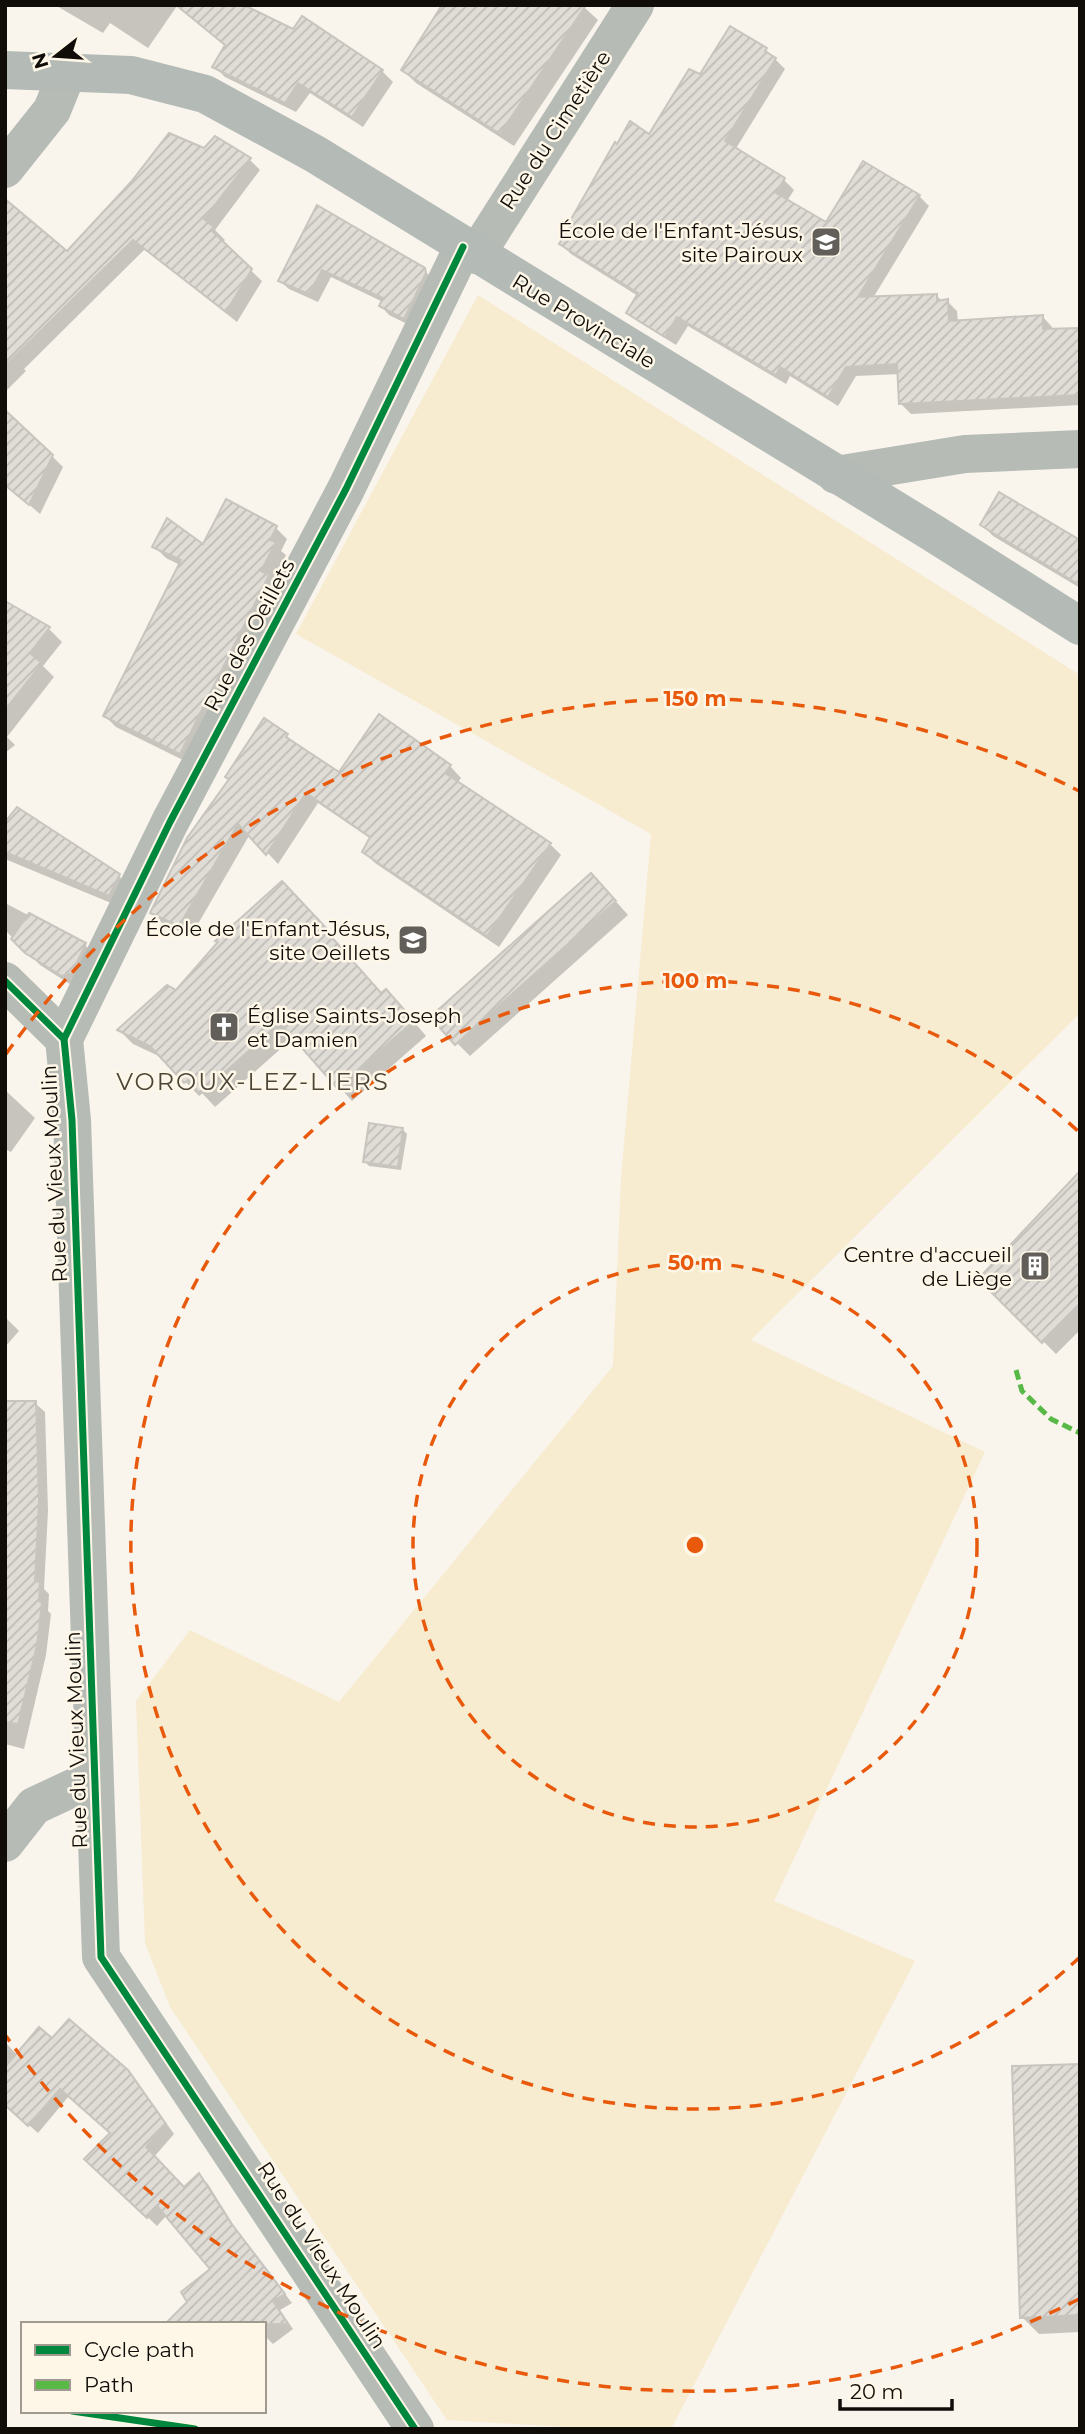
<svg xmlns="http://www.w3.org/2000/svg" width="1085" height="2434" font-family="Montserrat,sans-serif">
  <defs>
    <pattern id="building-hatch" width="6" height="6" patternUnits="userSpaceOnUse" patternTransform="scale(1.75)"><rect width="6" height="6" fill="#e0ddd7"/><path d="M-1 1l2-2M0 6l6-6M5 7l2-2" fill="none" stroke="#bfbcb7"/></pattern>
  </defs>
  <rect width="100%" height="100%" fill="#f9f5ed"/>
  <path fill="#f7ebd0" d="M478,295L1080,675V1013L751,1340L985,1452L774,1901L915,1961L671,2429H600L447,2420L170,2007L145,1943L136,1701L190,1630L339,1702L613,1366L621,1178L651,834L296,634Z"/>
  <g fill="#0003">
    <path d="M55,5H240L382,71L393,82L363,127L310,93L296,112L225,77L214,66L226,46L177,6L148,48L110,23L103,33Z"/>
    <path d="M584,7L598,20L514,146L416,83L403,70Z"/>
    <path d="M766,50L785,69L735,150L784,180L794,190L787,201L827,225L864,163L919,196L929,206L873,298L936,295L943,302L947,301L957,311L958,322L1042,316L1052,327V331L1080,330V405L911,414L901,404L900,374L856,376L838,406L790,376L786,384L688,326L676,345L639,322L629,312L638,296L571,254L561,244L701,77Z"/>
    <path d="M205,150L249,159L260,170L215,230L225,240L222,243L262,281L237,322L145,249L24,369L26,371L5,392V210L67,254Z"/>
    <path d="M318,208L424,270L433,279L413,327L389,315L381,306L383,302L331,277L318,302L289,289L280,281Z"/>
    <path d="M52,456L63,467L40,514L5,484Z"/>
    <path d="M226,502L276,528L287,539L281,551L286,555L272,581L279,588L191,764L116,727L105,716L180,565L166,558L154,546L204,547Z"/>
    <path d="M982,525L1080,542V588L993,536Z"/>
    <path d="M5,603L49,629L62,642L43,666L54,677L7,737L15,745L5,753Z"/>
    <path d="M380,717L450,766L461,778L457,783L550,844L561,855L499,947L375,863L364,852L371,839L318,803L278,864L250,834L191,936L163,924L152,913L287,736L297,746L340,775Z"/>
    <path d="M5,825L119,876L132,889L123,908L5,859Z"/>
    <path d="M281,884L340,945L339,946L382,995L400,1005L426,1036L352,1101L294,1037L215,1107L202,1093L199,1096L163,1058L133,1044L119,1030L177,992Z"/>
    <path d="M604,888L628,915L470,1056L457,1043Z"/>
    <path d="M5,903L85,945L98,958L76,988L40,965L5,930Z"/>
    <path d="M5,1090L35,1118L11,1152L5,1149Z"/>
    <path d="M403,1130L407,1134L401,1170L369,1166L365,1162Z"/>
    <path d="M1080,1175V1330L1056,1354L981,1279Z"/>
    <path d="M5,1317L19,1331L5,1347Z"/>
    <path d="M5,1403H35L45,1412L48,1511L44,1589L49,1594L48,1611L51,1614L46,1655L24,1749L5,1744Z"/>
    <path d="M52,2040L126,2072L136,2081L174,2134L154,2157L184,2189L199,2176L208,2184L239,2234L292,2303L280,2310L293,2329L273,2344L264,2335V2324L212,2269L167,2215L157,2226L87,2159L112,2133L69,2096L38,2133L5,2104V2042L17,2055Z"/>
    <path d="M1080,2066V2332L1039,2334L1022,2317Z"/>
  </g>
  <g fill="url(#building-hatch)" stroke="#c8c5bf" stroke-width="2">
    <path d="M176,5H244L293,29L302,16L383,70L352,117L298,83L285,103L212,67L225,45Z"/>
    <path d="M442,5H586L500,134L401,70Z"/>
    <path d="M730,26L767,48L765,51L776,58L725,141L785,178L776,193L826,222L863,161L920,195L858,297L937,294V301L948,299L949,321L1043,315V329L1080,328V395L899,404L897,364L846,367L828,397L780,367L776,375L677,317L665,337L626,313L638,293L559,244L572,223L570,221L615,142L617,144L630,121L649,134L689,69L700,74Z"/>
    <path d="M169,133L204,148L215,136L251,158L204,219L215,228L212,231L252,269L226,312L133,240L5,366V199L67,251L131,182Z"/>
    <path d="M317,205L425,268L426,273L404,319L379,306L383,298L322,270L309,294L278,281Z"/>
    <path d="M5,410L53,455L29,505L5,485Z"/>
    <path d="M999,492L1080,540V585L980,525Z"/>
    <path d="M226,499L277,526L270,540L276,542L261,571L269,575L180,754L103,716L181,560L152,547L167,518L203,544Z"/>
    <path d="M5,601L50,627L30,653L42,663L5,710Z"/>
    <path d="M379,714L451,765L445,773L551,843L487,936L362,852L370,837L306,793L266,855L238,824L179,926L150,913L187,838L229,779L225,777L264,718L288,734L286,737L339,772Z"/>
    <path d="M17,807L120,874L109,896L5,852V822Z"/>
    <path d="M591,873L616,901L455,1045L430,1017Z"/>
    <path d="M282,881L328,930L326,931L381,993L386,989L414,1021L337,1088L280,1023L200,1094L188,1080L184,1083L150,1046L117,1030L167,985L176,990L218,942L215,941Z"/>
    <path d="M29,913L86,943L72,973L62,976L25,953L11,939Z"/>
    <path d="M369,1123L403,1128L398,1167L363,1162Z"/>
    <path d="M1080,1171V1305L1042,1343L978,1279Z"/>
    <path d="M5,1401H36L39,1500L35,1581L40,1582L39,1601L42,1603L37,1645L18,1724L5,1722Z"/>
    <path d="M69,2019L128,2070L166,2124L146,2147L184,2187L199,2173L231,2223L285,2294L273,2301L288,2324H165L187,2302L181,2292L210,2269L158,2207L147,2218L84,2159L110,2133L60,2089L28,2126L5,2105V2067L39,2027L52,2038Z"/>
    <path d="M1080,2064V2315L1020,2318L1012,2066Z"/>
  </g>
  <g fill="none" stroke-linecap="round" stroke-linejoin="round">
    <g stroke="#b6bbb6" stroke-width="38">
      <path d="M5,169L52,110L67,73"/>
      <path d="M476,255L635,5"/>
      <path d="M836,475L965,454L1080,449"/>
      <path d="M5,981L64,1039L72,1120L101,1957L415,2429"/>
      <path d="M64,1039L170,822L346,489L463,247"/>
      <path d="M5,1843L34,1806L94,1778"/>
    </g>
    <path stroke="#b4bab5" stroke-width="38" d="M5,70L131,75L205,94L315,154L933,533L1080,626"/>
    <path stroke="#58b947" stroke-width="5" stroke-dasharray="10 5" stroke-linecap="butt" d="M1016,1370L1022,1391L1051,1419L1080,1433"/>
    <g stroke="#fef7e8" stroke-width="11">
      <g id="cycleway">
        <path d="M5,981L64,1039L72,1120L101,1957L415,2429"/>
        <path d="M64,1039L170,822L346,489L463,247"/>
        <path d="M72,2411L195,2429"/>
      </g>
    </g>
    <use href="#cycleway" stroke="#00873e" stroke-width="7"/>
  </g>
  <g fill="none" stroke="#e8590c" stroke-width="3.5" stroke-dasharray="12 9">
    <circle cx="695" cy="1545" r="282"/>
    <path d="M1080 1957A564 564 0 1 1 1080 1133"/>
    <path d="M1079 2299A846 846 0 0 1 6 2036M6 1054A846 846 0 0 1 1079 791"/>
  </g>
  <defs>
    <g id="school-square" transform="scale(1.575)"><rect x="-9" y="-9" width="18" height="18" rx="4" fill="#625e59" stroke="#fef7e8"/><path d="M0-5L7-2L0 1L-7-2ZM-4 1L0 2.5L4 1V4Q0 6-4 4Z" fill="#fff"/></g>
    <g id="church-square" transform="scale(1.575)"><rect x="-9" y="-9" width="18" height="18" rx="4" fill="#625e59" stroke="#fef7e8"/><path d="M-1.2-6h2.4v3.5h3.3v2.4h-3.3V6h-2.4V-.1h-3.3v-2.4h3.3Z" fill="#fff"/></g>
    <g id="building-square" transform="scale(1.575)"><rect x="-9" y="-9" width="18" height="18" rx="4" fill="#625e59" stroke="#fef7e8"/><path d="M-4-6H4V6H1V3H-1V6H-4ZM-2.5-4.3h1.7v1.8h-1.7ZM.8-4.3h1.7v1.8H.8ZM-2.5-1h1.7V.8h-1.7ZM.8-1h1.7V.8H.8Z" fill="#fff"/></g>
  </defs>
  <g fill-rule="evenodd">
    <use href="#school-square" x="826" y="242"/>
    <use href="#school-square" x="413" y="940"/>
    <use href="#church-square" x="224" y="1027"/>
    <use href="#building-square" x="1035" y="1266"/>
  </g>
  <g text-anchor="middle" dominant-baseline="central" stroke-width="5" stroke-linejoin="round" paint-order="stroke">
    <g font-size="21" fill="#100d09" stroke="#fef7e8">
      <text transform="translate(555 130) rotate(-57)">Rue du Cimetière</text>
      <text transform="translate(584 321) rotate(31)">Rue Provinciale</text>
      <text transform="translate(249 635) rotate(-62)">Rue des Oeillets</text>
      <text transform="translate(54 1174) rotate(-93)">Rue du Vieux Moulin</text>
      <text transform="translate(76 1740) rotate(-92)">Rue du Vieux Moulin</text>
      <text transform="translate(322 2255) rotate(57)">Rue du Vieux Moulin</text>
    </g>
    <g font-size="21" fill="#100d09" stroke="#fef7e8" text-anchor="end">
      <text x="803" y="230">École de l'Enfant-Jésus,<tspan x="803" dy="24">site Pairoux</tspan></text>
      <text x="390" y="928">École de l'Enfant-Jésus,<tspan x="390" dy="24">site Oeillets</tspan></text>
      <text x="247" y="1015" text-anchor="start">Église Saints-Joseph<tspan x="247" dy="24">et Damien</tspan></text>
      <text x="1012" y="1254">Centre d'accueil<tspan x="1012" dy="24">de Liège</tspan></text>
    </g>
    <g font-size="24" letter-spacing="2" fill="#4a4539" stroke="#fef7e8">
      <text x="253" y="1081">VOROUX-LEZ-LIERS</text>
    </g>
  </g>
  <circle cx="695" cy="1545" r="10" fill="#e8590c" stroke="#fef7e8" stroke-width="3.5"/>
  <g font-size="21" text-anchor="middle" font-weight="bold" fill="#e8590c" stroke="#fef7e8" stroke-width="5" stroke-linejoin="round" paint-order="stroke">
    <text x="695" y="706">150 m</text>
    <text x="695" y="988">100 m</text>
    <text x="695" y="1270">50 m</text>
  </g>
  <rect width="1085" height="2434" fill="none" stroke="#100d09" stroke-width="14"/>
  <rect x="21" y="2322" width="245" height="91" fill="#fef7e8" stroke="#9f998f" stroke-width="2"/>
  <rect x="35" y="2345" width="35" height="10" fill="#00873e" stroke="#9f998f" stroke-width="2"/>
  <text x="84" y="2357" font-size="21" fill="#100d09">Cycle path</text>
  <rect x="35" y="2380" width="35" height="10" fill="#58b947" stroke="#9f998f" stroke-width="2"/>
  <text x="84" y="2392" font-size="21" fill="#100d09">Path</text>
  <g transform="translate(56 56) rotate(253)" stroke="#fef7e8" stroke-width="5" paint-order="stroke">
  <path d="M0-5L12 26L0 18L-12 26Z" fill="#100d09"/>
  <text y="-10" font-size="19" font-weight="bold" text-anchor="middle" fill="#100d09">N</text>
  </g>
  <path d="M840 2399v10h112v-10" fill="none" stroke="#100d09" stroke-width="3.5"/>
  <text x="850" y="2399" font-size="21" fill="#100d09" stroke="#fef7e8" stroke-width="5" paint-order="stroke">20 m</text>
</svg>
